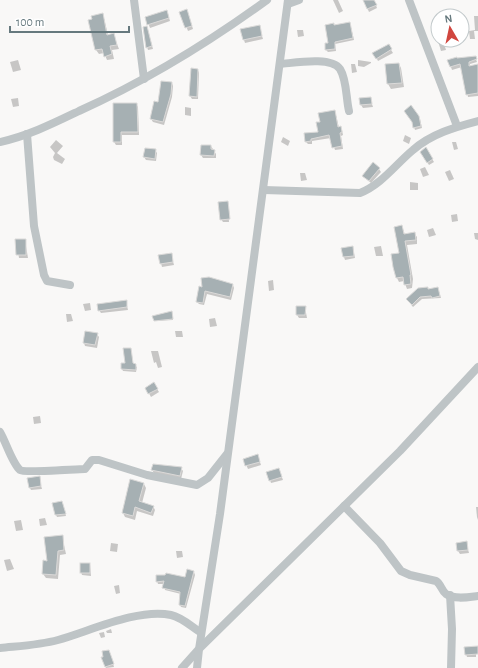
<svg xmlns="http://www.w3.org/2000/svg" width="478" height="668" font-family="'Alegreya Sans',sans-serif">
  <rect width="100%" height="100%" fill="#f9f8f7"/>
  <g fill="#0003">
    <path d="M333,0H338L343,11L339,13Z"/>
    <path d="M364,0H374L377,8L369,12Z"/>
    <path d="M181,12L188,13L193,29L188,31Z"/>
    <path d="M103,14L108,35L113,34L119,49L112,50L114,59L107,60L104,53L99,54L96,50L89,21Z"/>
    <path d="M168,14L170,21L150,28L146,17Z"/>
    <path d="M474,16H478V31H474L475,39H470L469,31L475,30Z"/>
    <path d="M350,23L354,40L335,44L336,51L328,52L326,50L334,26Z"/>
    <path d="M259,26L263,39L245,43L244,40Z"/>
    <path d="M147,27L153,49L148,50L147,47Z"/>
    <path d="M297,30H303L304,36L298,37Z"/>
    <path d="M443,40L446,50L441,51L438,41Z"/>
    <path d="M388,45L393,53L378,61L374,53Z"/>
    <path d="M475,57L477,62L470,64V67L478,65V96L468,97L462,67L452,70L449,61Z"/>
    <path d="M18,60L21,70L13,72L10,62Z"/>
    <path d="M358,60L371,62V63L364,67L358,66Z"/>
    <path d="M351,64H355L357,72L352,73Z"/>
    <path d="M399,64L401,68L404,87L391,89L388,84L386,65Z"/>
    <path d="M198,70L199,73L198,99H192L190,96Z"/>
    <path d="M172,83L173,86L172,97L164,125L153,122L151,119Z"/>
    <path d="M18,98L19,106L13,107L11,99Z"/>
    <path d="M370,98L373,107L363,108L361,105Z"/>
    <path d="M136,104L138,107L139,135H122V145H116L114,142Z"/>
    <path d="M185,107L191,108V116L185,115Z"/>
    <path d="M335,111L339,128L342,130L343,135L341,136L343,149L335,150L331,138L312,141V144H308L306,142L319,132L321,122Z"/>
    <path d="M420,119L422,128L415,130L414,127Z"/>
    <path d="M405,135L411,138L409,144L403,141Z"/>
    <path d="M283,137L290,141L288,146L281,142Z"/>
    <path d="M56,140L63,146L57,153L65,159L62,164L54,160L53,157L55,153L50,147Z"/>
    <path d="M452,142H456L458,149L454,150Z"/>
    <path d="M211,146L216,154V158H203L201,155Z"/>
    <path d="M426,149L434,162L429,165L421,152Z"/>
    <path d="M155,150L157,153L156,161L146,160L144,157Z"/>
    <path d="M425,167L429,175L423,177L420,169Z"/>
    <path d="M379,169L381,172L371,183L363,176Z"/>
    <path d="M450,170L454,179L449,181L445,172Z"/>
    <path d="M300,173H305L307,180L301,181Z"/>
    <path d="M410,182L418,183V190H410Z"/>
    <path d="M228,202L229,222H223L221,219Z"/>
    <path d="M457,214L458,221L452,222L451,215Z"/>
    <path d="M402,226L405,235L414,233L417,237V244L407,245L413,279L412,288L407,289L404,281L399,282L397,278Z"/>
    <path d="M433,228L436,235L429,237L427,230Z"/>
    <path d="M474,233H478V240L475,239Z"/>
    <path d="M16,240H25L28,258H19Z"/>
    <path d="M381,246L383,256H376L374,247Z"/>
    <path d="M353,248L355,258L345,260L344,257Z"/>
    <path d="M171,254L174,265L162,267L159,255Z"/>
    <path d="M202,279L233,285L234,288L231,300L207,294L204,305L199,304L197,302L203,288Z"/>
    <path d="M273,280L274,290L269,291L268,281Z"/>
    <path d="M428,288L429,290L438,288L441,298L422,299L413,307L409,302Z"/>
    <path d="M126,301L128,310L101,313L99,310Z"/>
    <path d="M90,303L91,310L85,311L83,304Z"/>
    <path d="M305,307L307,318H299L297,315Z"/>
    <path d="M172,312L173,320L154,321Z"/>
    <path d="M66,314H71L73,321L67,322Z"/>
    <path d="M215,318L217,326L210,327L209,319Z"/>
    <path d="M175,331H182L183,337H176Z"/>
    <path d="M97,334L99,337L97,348L85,346L84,343Z"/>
    <path d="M130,349L133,364L137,367L136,372L123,371L122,369L126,364Z"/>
    <path d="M151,351H158L162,367L158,368L156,362L154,363Z"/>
    <path d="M154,384L159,392L151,397L146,388Z"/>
    <path d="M40,416L41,423L34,424L33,417Z"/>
    <path d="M258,456L261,465L248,469L244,460Z"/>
    <path d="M181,468L183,471L181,479L154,473L152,470Z"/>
    <path d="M279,469L283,480L271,483L270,480Z"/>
    <path d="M39,478L42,489L31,490L30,488Z"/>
    <path d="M144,484L146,488L142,503L153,506L155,510L153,516L137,511L135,520L125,517L123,513Z"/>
    <path d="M62,504L66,516L57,517L56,515Z"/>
    <path d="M476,507H478V520L477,517Z"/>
    <path d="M45,518L47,525L40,526L39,519Z"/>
    <path d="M21,520L23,530L16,531L14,521Z"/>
    <path d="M62,536L66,554L60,555L58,579L46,578L43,574L44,561L48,562Z"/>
    <path d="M466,542L469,553L460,554L458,551Z"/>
    <path d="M111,543L118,544L117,552L110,551Z"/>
    <path d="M176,551H182L183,557L177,558Z"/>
    <path d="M10,559L14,569L7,571L4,560Z"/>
    <path d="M90,564L91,576L82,575L81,572Z"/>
    <path d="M194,572L195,575L186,608L181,607L180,605L181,594L165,590L164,584H158L157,581L186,578Z"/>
    <path d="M119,585L120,593L116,594L114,586Z"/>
    <path d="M111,629L112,633H107L106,631Z"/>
    <path d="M104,632L105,637L101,638L99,633Z"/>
    <path d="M476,650V657H467L466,654Z"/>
    <path d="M110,654L114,667L106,668L103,658Z"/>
  </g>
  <g fill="#a6b0b3" stroke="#dbdad9">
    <path d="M363,0H374L377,5L367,9Z"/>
    <path d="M187,9L192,26L185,28L179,12Z"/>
    <path d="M167,10L169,18L147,25L145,17Z"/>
    <path d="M103,13L107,35L114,33L117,45L110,46L112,54L104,57L102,49L95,50L88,20L92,19L91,16Z"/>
    <path d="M350,22L353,38L335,42V49L325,50V43H328L325,25L334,23V25Z"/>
    <path d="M260,25L262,36L243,40L240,29Z"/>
    <path d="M147,26L152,46L146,48L143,27Z"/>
    <path d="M389,44L392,49L376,59L372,53Z"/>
    <path d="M476,56L477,59L469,62V66L478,64V93L466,95L460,64L450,67L447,60L457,57V58Z"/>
    <path d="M399,63L402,83L387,84L385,64Z"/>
    <path d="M191,68L198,69L197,97L189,96Z"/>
    <path d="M161,81L172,82L171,94L163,122L150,119L154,101L158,102Z"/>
    <path d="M371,97L372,104L360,105L359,98Z"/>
    <path d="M113,103H137L138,132H121V142H113Z"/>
    <path d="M411,105L419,116L421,126L413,128L412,122L404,111Z"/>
    <path d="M335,110L338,127L341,126L342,132L340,133L342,146L332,148L329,135L311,139V141L305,142L304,133L318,132L316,122H320L318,113Z"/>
    <path d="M201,145H211V149L215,150L214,156L200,155Z"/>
    <path d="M426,147L433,159L427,163L420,152Z"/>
    <path d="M145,148L156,149L155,159L143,157Z"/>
    <path d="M373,162L380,168L369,181L362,176Z"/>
    <path d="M228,201L230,219L220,220L218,202Z"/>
    <path d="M402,225L404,234L415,232L416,240L405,241L411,275H410L411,284L404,285L403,277L396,278L393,267L391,254L399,253L394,227Z"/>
    <path d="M15,239H26V255H16Z"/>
    <path d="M353,246L354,256L343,257L341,248Z"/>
    <path d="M172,253L173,262L160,264L158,255Z"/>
    <path d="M209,277L233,284L230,297L205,291L203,303L196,302L199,286L202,287L201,278Z"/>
    <path d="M428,287V289L438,287L440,296L432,298L431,296L420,297L412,305L406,299L418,288Z"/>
    <path d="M127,300V307L98,311L97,304Z"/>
    <path d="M296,306H306L305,315H296Z"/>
    <path d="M172,311L173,319L154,321L152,316Z"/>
    <path d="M85,331L98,333L95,345L83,343Z"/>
    <path d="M123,348H131L133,363L136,364V370L121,369V363H125Z"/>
    <path d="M154,382L158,389L148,394L145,388Z"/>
    <path d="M258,454L260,462L245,466L243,459Z"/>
    <path d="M153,464L182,467L180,476L151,470Z"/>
    <path d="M279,468L282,477L269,481L266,472Z"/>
    <path d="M40,476L41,486L29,488L27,478Z"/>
    <path d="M130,479L144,483L139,501L154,506L151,513L135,507L133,516L122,513Z"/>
    <path d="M62,501L66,514L55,515L52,503Z"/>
    <path d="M63,535L64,550L58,551L56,575L42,574L43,560L47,561L44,537Z"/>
    <path d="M467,541L468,550L457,551L456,543Z"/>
    <rect x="80" y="563" width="10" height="10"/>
    <path d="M187,569L194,571L185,606L179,605L180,592L162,588L164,581L156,582V575H165L166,573L185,577Z"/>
    <path d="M478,646V654L465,655L464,647Z"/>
    <path d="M109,650L114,664L105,667L101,657H103L102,651Z"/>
  </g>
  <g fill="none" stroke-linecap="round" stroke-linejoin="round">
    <g stroke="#bec4c6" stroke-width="8">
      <path d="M134,0L144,79"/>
      <path d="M409,0L457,126"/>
      <path d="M288,4L299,0"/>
      <path d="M280,64C294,63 331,56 340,69C347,80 346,99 349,111"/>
      <path d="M27,134L34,226L44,275L47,281L70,285"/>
      <path d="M0,142C28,136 54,123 79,111C146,81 208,43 267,0"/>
      <path d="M264,190L360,193C381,185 396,164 413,150C431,134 455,127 478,121"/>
      <path d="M0,432C6,442 12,463 20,470C24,473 76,469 85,469L92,460H99L147,475L197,485L208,478L227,454"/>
      <path d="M344,506L380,543L401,571L410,575L436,581C441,584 441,590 446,594C454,600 469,597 478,596"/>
      <path d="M450,595L452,629L451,668"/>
      <path d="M0,648C19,646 40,645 58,640C90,631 138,608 171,615C181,617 191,626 200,632"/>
      <path d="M182,668L199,649L220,514L288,0"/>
      <path d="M197,668L199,649L400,451L478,367"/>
    </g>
  </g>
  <g transform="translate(450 28) rotate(351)"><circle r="19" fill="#ffffff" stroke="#c2c9cb"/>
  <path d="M0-3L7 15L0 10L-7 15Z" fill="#d1463f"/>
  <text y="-6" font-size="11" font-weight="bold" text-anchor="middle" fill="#66797e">N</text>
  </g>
  <path d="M10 26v6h119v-6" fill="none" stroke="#66797e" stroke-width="2"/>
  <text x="16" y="26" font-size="12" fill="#66797e" stroke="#ffffff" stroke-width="3" paint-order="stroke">100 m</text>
</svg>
